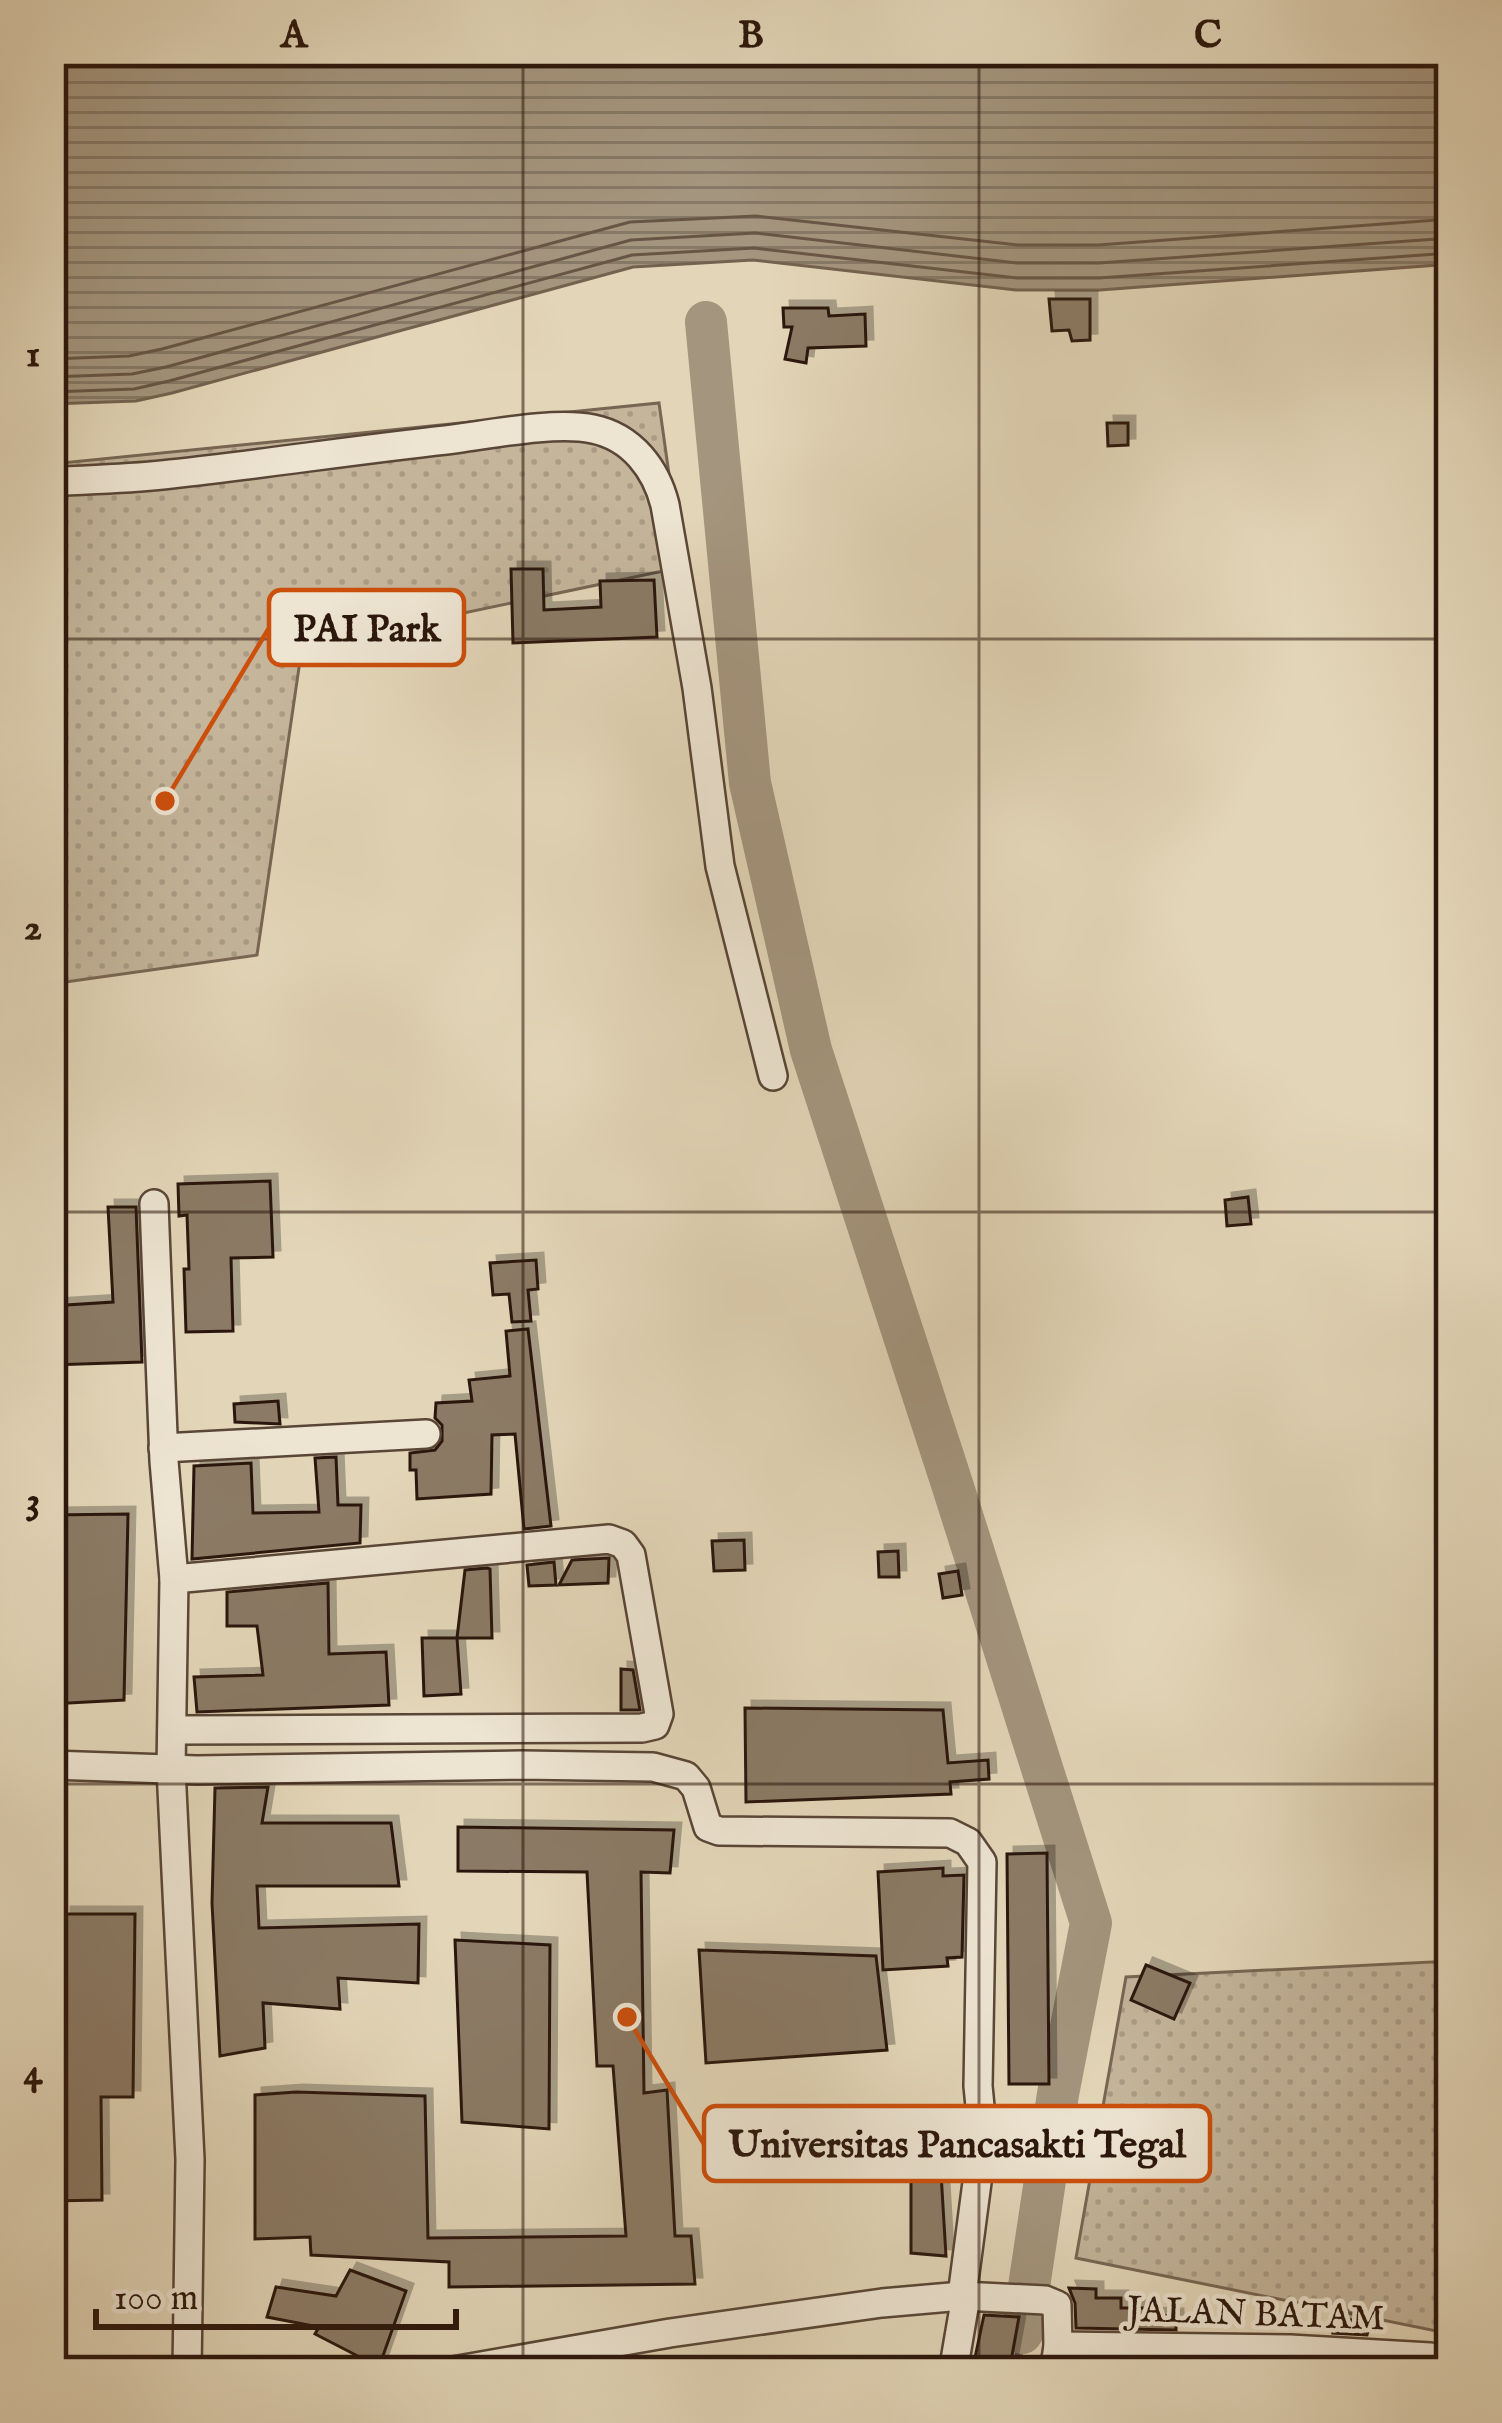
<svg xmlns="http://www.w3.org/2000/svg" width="1502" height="2423" font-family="'IM FELL English',serif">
  <defs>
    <pattern id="park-dots" width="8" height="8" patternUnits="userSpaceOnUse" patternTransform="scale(3)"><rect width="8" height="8" fill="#c4b59b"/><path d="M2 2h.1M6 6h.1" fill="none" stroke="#a99b84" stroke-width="1.8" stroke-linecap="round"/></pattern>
    <pattern id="water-rules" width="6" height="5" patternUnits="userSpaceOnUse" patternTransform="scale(3)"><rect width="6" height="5" fill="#a4957e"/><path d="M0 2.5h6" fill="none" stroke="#867966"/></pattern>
    <filter id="shadow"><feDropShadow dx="7" dy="-7" stdDeviation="0" flood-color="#0004"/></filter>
  </defs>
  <rect width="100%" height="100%" fill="#e3d6b8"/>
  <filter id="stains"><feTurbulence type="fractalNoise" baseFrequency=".00167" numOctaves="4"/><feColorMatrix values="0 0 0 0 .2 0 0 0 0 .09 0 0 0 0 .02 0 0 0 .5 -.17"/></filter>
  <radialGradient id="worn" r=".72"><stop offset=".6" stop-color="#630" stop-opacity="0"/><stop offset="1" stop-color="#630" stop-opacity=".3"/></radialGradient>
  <g fill="url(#park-dots)" stroke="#786654" stroke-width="3">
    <path d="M659,403L682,567L302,647L257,955L51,984V464Z"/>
    <path d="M1451,1961V2334L1076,2258L1126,1977Z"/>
  </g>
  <path fill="url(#water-rules)" stroke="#746250" stroke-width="3" d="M51,51H1451V264L1100,290H1016L753,260L633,267L172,393L136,401L51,404Z"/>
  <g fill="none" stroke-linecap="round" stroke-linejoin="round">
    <g stroke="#685645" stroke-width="3">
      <path d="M51,359L129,356L162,349L630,222L756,216L1018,245H1098L1451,219"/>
      <path d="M51,377L132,374L166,367L631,240L755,233L1017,263H1099L1451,238"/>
      <path d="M51,392L134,389L169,381L632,255L754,248L1017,278H1099L1451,253"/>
    </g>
    <path stroke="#746250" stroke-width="8" d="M1016,2372L1022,2333"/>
    <path stroke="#a4957e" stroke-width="42" d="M706,322L750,783L811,1050L954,1490L1091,1923L1058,2094L1022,2333"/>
  </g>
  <g fill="#8b7a65" stroke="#2b160c" stroke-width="3" filter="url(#shadow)">
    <path d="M1049,299H1090V340L1072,341L1069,330L1052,331Z"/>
    <path d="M783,308H828L829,316L865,314L866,346L808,348L806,363L785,359L792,327H784Z"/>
    <path d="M1107,423H1128V445L1108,446Z"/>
    <path d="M511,569H543L544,610L601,607L600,581L654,580L657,637L513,643Z"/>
    <path d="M270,1181L273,1257L231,1258L233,1331L186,1332L184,1269H189L187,1215L179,1216L178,1184Z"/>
    <path d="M1248,1197L1251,1224L1227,1226L1225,1200Z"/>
    <path d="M108,1207H136L142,1362L51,1365V1306L113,1302Z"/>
    <path d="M536,1260L538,1289L528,1290L531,1321L512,1322L509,1294L493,1295L490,1263Z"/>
    <path d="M528,1329L551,1526L524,1529L515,1434L492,1435L491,1494L417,1499L416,1470H410V1453L435,1450L442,1441V1425L435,1418L436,1403L472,1401L469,1380L510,1376L506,1331Z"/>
    <path d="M278,1401L280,1424L235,1422L234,1404Z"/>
    <path d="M336,1457L338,1505H361L360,1543L192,1559L194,1466L251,1463L253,1513L319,1512L315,1458Z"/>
    <path d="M128,1514L124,1700L51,1704V1515Z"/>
    <path d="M744,1540L745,1570L714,1571L712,1541Z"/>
    <path d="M898,1551L899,1577H879L878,1552Z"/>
    <path d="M609,1558L608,1583L559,1585L572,1560Z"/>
    <path d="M554,1562L556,1585L529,1586L527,1565Z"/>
    <path d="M487,1568L490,1569L492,1638H457L465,1570Z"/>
    <path d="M958,1571L962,1595L943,1598L939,1574Z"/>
    <path d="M328,1583L329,1654L386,1652L389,1705L197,1712L194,1677L263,1675L257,1626H227V1592Z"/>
    <path d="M422,1638H457L461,1694L424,1696Z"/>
    <path d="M621,1669L633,1670L640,1710H621Z"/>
    <path d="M745,1708L943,1710L948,1763L988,1760L989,1779L950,1782L951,1794L746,1802Z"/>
    <path d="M268,1787L262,1823H391L399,1886H257L259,1928L419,1924L418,1983L338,1978L340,2009L263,2003L265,2048L220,2056L212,1903L215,1788Z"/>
    <path d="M458,1827L674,1830L670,1873L641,1872L644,2093L667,2090L675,2236H691L695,2284L449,2287V2262L311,2255L310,2237L255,2239V2095L296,2092L425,2096L428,2238L626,2236L613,2066H597L587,1872L458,1871Z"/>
    <path d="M1047,1853L1049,2084H1009L1007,1854Z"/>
    <path d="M943,1868V1876L964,1875L962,1957L947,1958L948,1966L883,1970L878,1872Z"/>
    <path d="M64,1914H135L133,2097H101L102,2200L51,2201V2165H63Z"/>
    <path d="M455,1940L550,1945L549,2129L462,2122Z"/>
    <path d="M699,1950L876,1956L887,2050L706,2063Z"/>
    <path d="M1146,1965L1190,1983L1174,2019L1131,2000Z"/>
    <path d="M938,2123L946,2256L911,2253V2125Z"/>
    <path d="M350,2270L406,2291L379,2367L315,2334L319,2327L267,2317L276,2287L336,2296Z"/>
    <path d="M1069,2288L1096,2289V2298H1121V2308H1149V2315L1176,2316V2330L1076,2328L1075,2303Z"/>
    <path d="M984,2315L1019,2317L1009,2372H972Z"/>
    <path d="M1337,2317L1370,2324L1367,2335L1333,2333Z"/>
    <path d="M1073,2364L1175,2366L1174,2372H1072Z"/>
  </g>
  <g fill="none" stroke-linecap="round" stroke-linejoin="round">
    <g stroke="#594637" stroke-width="32">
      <g id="minor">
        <path d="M51,482C91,479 131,479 171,474C263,464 354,450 446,440C488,435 553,421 593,429C632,437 656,469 665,505L697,688L720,866L773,1076"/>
        <path d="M154,1204L164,1461L174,1579L171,1769L190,2159L187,2372"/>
        <path d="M163,1448L426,1434"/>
        <path d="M172,1730L642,1728L655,1725L659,1714L631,1555L623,1544L609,1539L174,1579"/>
        <path d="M51,1765L197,1770L522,1765L653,1767L686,1776L696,1788L708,1827L719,1831L950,1833L968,1842L982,1862L978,2086L983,2137L962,2296"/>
        <path d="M1058,2346L1290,2349L1430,2357L1451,2362"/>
        <path d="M447,2372L670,2333L882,2303L962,2296L1045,2300L1057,2305L1058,2346L1054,2372"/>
        <path d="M953,2372L966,2296"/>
      </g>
    </g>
    <use href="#minor" stroke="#ede4d1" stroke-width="27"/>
  </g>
  <path fill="none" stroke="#2b160c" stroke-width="3" stroke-opacity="0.55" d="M523,51V2372M979,51V2372M51,639H1451M51,1212H1451M51,1784H1451"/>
  <g text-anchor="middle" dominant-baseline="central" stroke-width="9" stroke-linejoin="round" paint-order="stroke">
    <g font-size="36" fill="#2b160c" stroke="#ede4d1">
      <text transform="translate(1256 2315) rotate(2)">JALAN BATAM</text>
    </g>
  </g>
  <path fill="none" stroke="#cc4f0c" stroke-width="4.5" d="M165 801L269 628M627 2017L704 2144"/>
  <g fill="#cc4f0c" stroke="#ede4d1" stroke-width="4.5">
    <circle cx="165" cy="801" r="12"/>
    <circle cx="627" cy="2017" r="12"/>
  </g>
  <g fill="#ede4d1" stroke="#cc4f0c" stroke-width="4.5">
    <rect x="269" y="590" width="195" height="75" rx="12"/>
    <rect x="704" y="2106" width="506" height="75" rx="12"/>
  </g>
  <g font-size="39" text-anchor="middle" font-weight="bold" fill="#2b160c">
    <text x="367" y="641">PAI Park</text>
    <text x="957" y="2157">Universitas Pancasakti Tegal</text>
  </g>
  <rect width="1502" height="2423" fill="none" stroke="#e3d6b8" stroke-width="132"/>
  <path d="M96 2309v18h360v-18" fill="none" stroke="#2b160c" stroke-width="6"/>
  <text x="114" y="2309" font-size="36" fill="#2b160c" stroke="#ede4d1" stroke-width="9" paint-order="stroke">100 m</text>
  <rect x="66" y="66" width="1370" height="2291" fill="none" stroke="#2b160c" stroke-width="4.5"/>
  <g font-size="39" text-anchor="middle" font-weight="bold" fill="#2b160c">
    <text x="294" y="47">A</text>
    <text x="751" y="47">B</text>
    <text x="1208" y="47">C</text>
    <text x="33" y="366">1</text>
    <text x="33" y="939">2</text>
    <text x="33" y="1512">3</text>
    <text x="33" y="2084">4</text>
  </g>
  <rect width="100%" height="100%" filter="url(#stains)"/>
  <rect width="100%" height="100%" fill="url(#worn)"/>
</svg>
